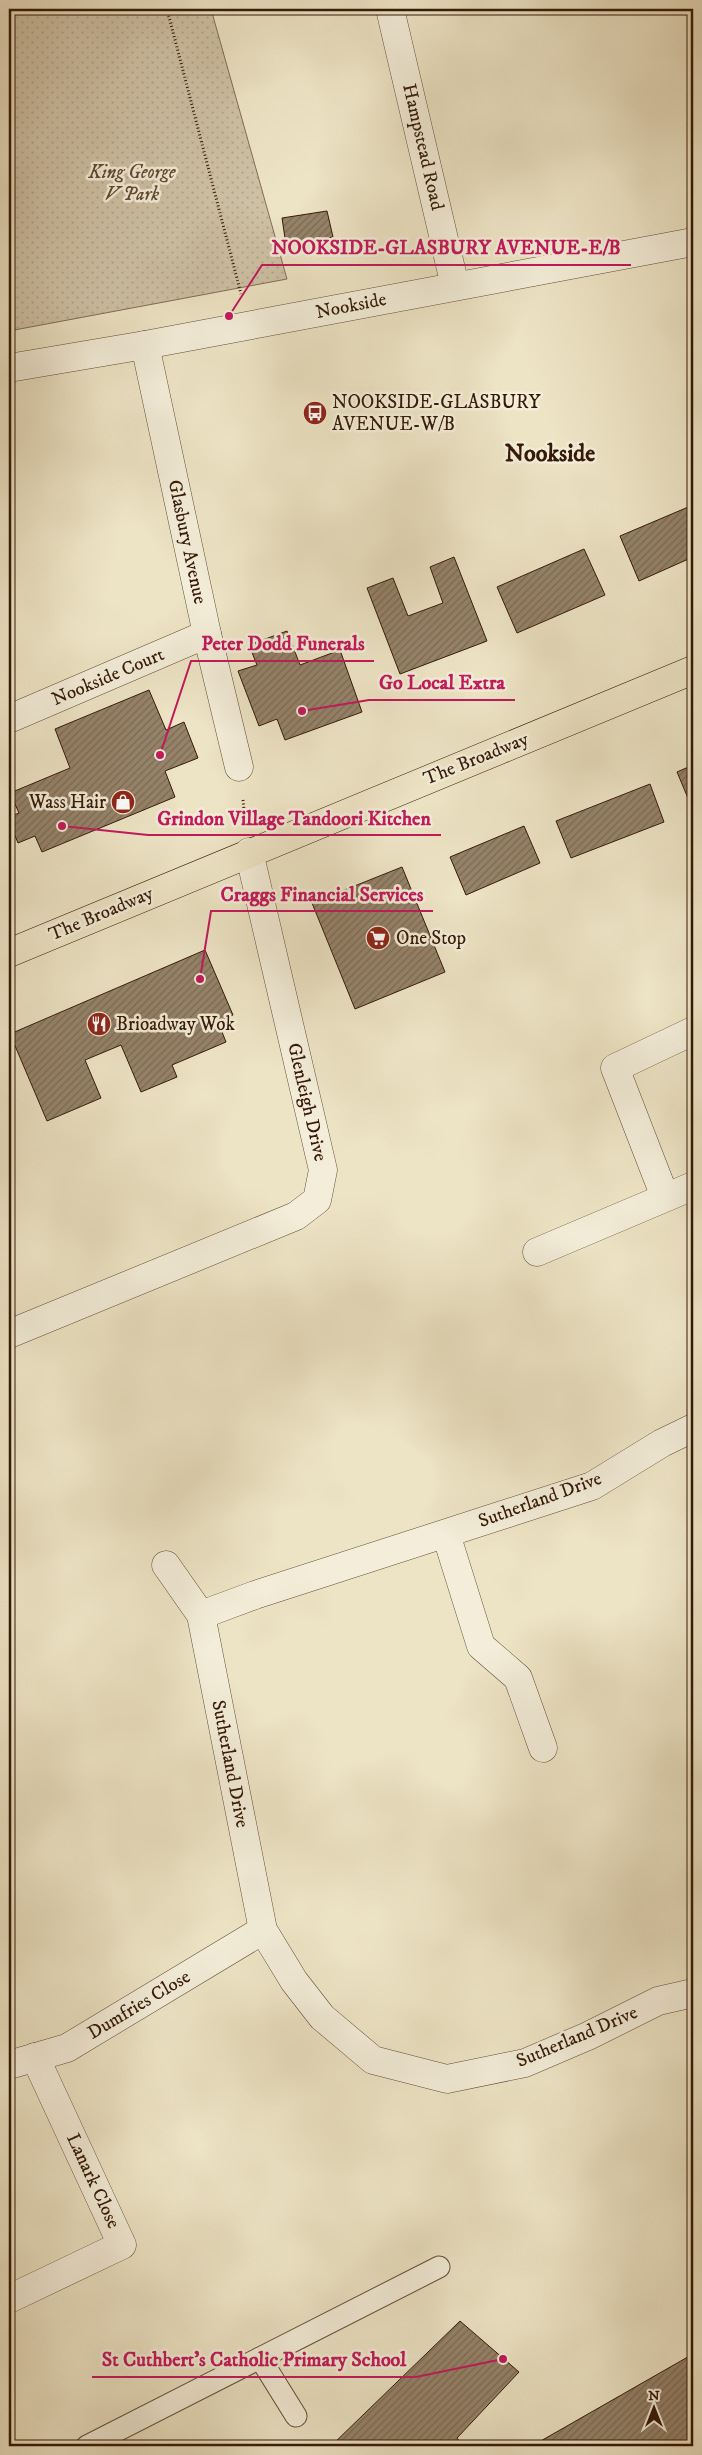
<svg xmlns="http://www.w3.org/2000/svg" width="702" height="2455" font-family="'IM FELL DW Pica',serif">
  <defs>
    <pattern id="park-dots" width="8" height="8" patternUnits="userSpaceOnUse" patternTransform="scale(1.25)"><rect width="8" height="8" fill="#cec1a5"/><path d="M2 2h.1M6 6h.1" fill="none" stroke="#b2a58d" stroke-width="1.8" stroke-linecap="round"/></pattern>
    <pattern id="building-hatch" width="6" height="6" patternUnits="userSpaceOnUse" patternTransform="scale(1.25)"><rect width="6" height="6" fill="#95836a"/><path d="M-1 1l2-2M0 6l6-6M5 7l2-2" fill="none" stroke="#7a6a55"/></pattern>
  </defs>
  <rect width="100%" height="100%" fill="#ede4c5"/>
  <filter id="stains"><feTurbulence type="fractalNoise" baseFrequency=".004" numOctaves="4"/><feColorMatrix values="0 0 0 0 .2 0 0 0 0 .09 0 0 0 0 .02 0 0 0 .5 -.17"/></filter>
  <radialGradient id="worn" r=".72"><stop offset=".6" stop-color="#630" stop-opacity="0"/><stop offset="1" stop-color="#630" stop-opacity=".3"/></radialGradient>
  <path fill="url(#park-dots)" stroke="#826d56" d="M9,9H211L287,279L9,331Z"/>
  <g fill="url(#building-hatch)" stroke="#351907">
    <path d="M327,211L333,237L286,245L282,218Z"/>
    <path d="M693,505V557L639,581L620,536Z"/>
    <path d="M584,549L605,595L517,633L497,587Z"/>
    <path d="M454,557L487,641L400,674L367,588L393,578L408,616L443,603L430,567Z"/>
    <path d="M287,631L300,665L340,650L362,712L285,740L277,719L259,726L238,671L257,665L249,645Z"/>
    <path d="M149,690L166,730L184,722L198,758L165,771L175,797L42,852L35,836L18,843L9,821V817L19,813L10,793L70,768L55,729Z"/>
    <path d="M693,765V810L677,772Z"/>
    <path d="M650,784L664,822L571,858L556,821Z"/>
    <path d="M524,826L540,863L466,895L450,857Z"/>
    <path d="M402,867L445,972L355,1009L312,903Z"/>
    <path d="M205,950L233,1015L218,1022L226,1042L172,1065L177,1077L141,1092L121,1045L85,1060L101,1098L47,1121L10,1034Z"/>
    <path d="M460,2321L519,2372L457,2438L463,2446H331Z"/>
    <path d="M693,2354V2446H532Z"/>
  </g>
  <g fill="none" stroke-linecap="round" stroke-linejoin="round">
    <g stroke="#634c36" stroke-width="23">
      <g id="lane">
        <path d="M260,2358L296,2416"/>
        <path d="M87,2446L439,2267"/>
      </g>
    </g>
    <g stroke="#634c36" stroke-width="29">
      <g id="street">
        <path d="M390,9L455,286"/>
        <path d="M145,345L207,634L239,767"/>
        <path d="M9,368L145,345L693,242"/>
        <path d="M9,719L207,634"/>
        <path d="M665,1197L615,1068L693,1031"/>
        <path d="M537,1252L693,1186"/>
        <path d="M9,1334L296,1216L317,1200L323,1170L249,852"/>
        <path d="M693,1428L662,1443L592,1486L255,1595L201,1615L263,1930L294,1981L322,2017L373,2060L447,2079L525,2063L588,2036L658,2001L693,1993"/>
        <path d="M446,1534L481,1646L518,1678L543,1748"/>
        <path d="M166,1565L201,1615"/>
        <path d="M9,2065L67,2048L263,1930"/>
        <path d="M9,2299L122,2245L35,2057"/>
      </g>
    </g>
    <g stroke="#351907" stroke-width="29">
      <path id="primary" d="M9,953L693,670"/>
    </g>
    <g stroke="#351907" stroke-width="3" stroke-dasharray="1 2.5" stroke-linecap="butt">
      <path d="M167,9L241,294"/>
      <path d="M243,800L245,819"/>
    </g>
    <use href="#lane" stroke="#f3edd9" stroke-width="21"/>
    <use href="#street" stroke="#f3edd9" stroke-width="28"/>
    <use href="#primary" stroke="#ede4c5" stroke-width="28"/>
  </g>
  <defs>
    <g id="bus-disc" transform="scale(1.25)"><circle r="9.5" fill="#8f2418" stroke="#f3edd9"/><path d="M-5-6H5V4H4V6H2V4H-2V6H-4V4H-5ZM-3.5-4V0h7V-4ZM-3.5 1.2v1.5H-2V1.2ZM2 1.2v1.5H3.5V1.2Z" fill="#fff"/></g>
    <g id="shop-disc" transform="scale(1.25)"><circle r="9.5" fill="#8f2418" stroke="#f3edd9"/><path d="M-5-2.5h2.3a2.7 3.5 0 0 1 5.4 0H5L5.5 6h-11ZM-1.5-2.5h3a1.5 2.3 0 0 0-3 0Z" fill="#fff"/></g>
    <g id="supermarket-disc" transform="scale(1.25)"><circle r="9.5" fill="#8f2418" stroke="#f3edd9"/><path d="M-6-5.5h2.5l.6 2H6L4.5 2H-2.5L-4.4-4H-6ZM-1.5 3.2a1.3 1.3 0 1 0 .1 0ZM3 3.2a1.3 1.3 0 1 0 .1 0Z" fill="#fff"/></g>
    <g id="restaurant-disc" transform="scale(1.25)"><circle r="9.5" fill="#8f2418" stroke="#f3edd9"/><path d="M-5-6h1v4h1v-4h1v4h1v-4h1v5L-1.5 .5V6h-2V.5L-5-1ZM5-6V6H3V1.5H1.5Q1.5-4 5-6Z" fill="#fff"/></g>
  </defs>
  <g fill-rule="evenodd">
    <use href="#bus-disc" x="315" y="413"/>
    <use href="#shop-disc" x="123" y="802"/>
    <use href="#supermarket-disc" x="378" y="938"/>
    <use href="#restaurant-disc" x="99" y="1024"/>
  </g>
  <g text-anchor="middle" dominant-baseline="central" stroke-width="5" stroke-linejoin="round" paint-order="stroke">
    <g font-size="19" fill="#351907" stroke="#f3edd9">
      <text transform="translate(423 147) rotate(77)">Hampstead Road</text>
      <text transform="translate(351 306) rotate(-11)">Nookside</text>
      <text transform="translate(187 542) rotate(78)">Glasbury Avenue</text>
      <text transform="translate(108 677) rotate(-23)">Nookside Court</text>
      <text transform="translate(476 759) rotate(-22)">The Broadway</text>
      <text transform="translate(101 914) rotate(-23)">The Broadway</text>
      <text transform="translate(307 1102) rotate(77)">Glenleigh Drive</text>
      <text transform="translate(540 1500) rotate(-20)">Sutherland Drive</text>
      <text transform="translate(230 1764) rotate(79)">Sutherland Drive</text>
      <text transform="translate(139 2005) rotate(-31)">Dumfries Close</text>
      <text transform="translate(577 2037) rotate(-23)">Sutherland Drive</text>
      <text transform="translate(93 2181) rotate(65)">Lanark Close</text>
    </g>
    <g font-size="19" font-style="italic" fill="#634b36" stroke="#f3edd9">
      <text x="132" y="172">King George<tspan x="132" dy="22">V Park</tspan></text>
    </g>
    <g font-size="19" fill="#351907" stroke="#f3edd9" text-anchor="start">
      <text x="332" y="402">NOOKSIDE-GLASBURY<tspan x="332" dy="22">AVENUE-W/B</tspan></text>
      <text x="106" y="802" text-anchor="end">Wass Hair</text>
      <text x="396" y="938">One Stop</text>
      <text x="116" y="1024">Brioadway Wok</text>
    </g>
    <g font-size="24" font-weight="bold" fill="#351907" stroke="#f3edd9">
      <text x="550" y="454">Nookside</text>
    </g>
  </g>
  <path fill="none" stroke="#c2185b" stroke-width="2" d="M229 316L262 265H631M160 755L191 661H374M302 711L369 700H515M62 826L148 835H441M200 979L211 911H433M503 2359L416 2377H92"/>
  <g fill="#c2185b" stroke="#f3edd9" stroke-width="2">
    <circle cx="229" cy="316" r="5"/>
    <circle cx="160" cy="755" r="5"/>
    <circle cx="302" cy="711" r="5"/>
    <circle cx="62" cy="826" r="5"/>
    <circle cx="200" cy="979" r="5"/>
    <circle cx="503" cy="2359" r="5"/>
  </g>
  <g font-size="20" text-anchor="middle" font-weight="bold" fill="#c2185b" stroke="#f3edd9" stroke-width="5" stroke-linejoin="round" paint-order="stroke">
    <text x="446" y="254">NOOKSIDE-GLASBURY AVENUE-E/B</text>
    <text x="283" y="650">Peter Dodd Funerals</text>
    <text x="442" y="689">Go Local Extra</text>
    <text x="294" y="825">Grindon Village Tandoori Kitchen</text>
    <text x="322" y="901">Craggs Financial Services</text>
    <text x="254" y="2366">St Cuthbert's Catholic Primary School</text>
  </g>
  <rect width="702" height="2455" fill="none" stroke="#ede4c5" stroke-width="30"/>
  <rect x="10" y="10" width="682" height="2435" fill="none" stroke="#351907" stroke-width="2.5"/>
  <rect x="15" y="15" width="672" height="2425" fill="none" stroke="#351907"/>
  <g transform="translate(654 2408)" stroke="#f3edd9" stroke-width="4" paint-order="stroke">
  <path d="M0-4L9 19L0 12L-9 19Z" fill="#351907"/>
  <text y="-8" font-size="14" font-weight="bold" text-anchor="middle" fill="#351907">N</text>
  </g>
  <rect width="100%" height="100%" filter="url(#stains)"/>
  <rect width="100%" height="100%" fill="url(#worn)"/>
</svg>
